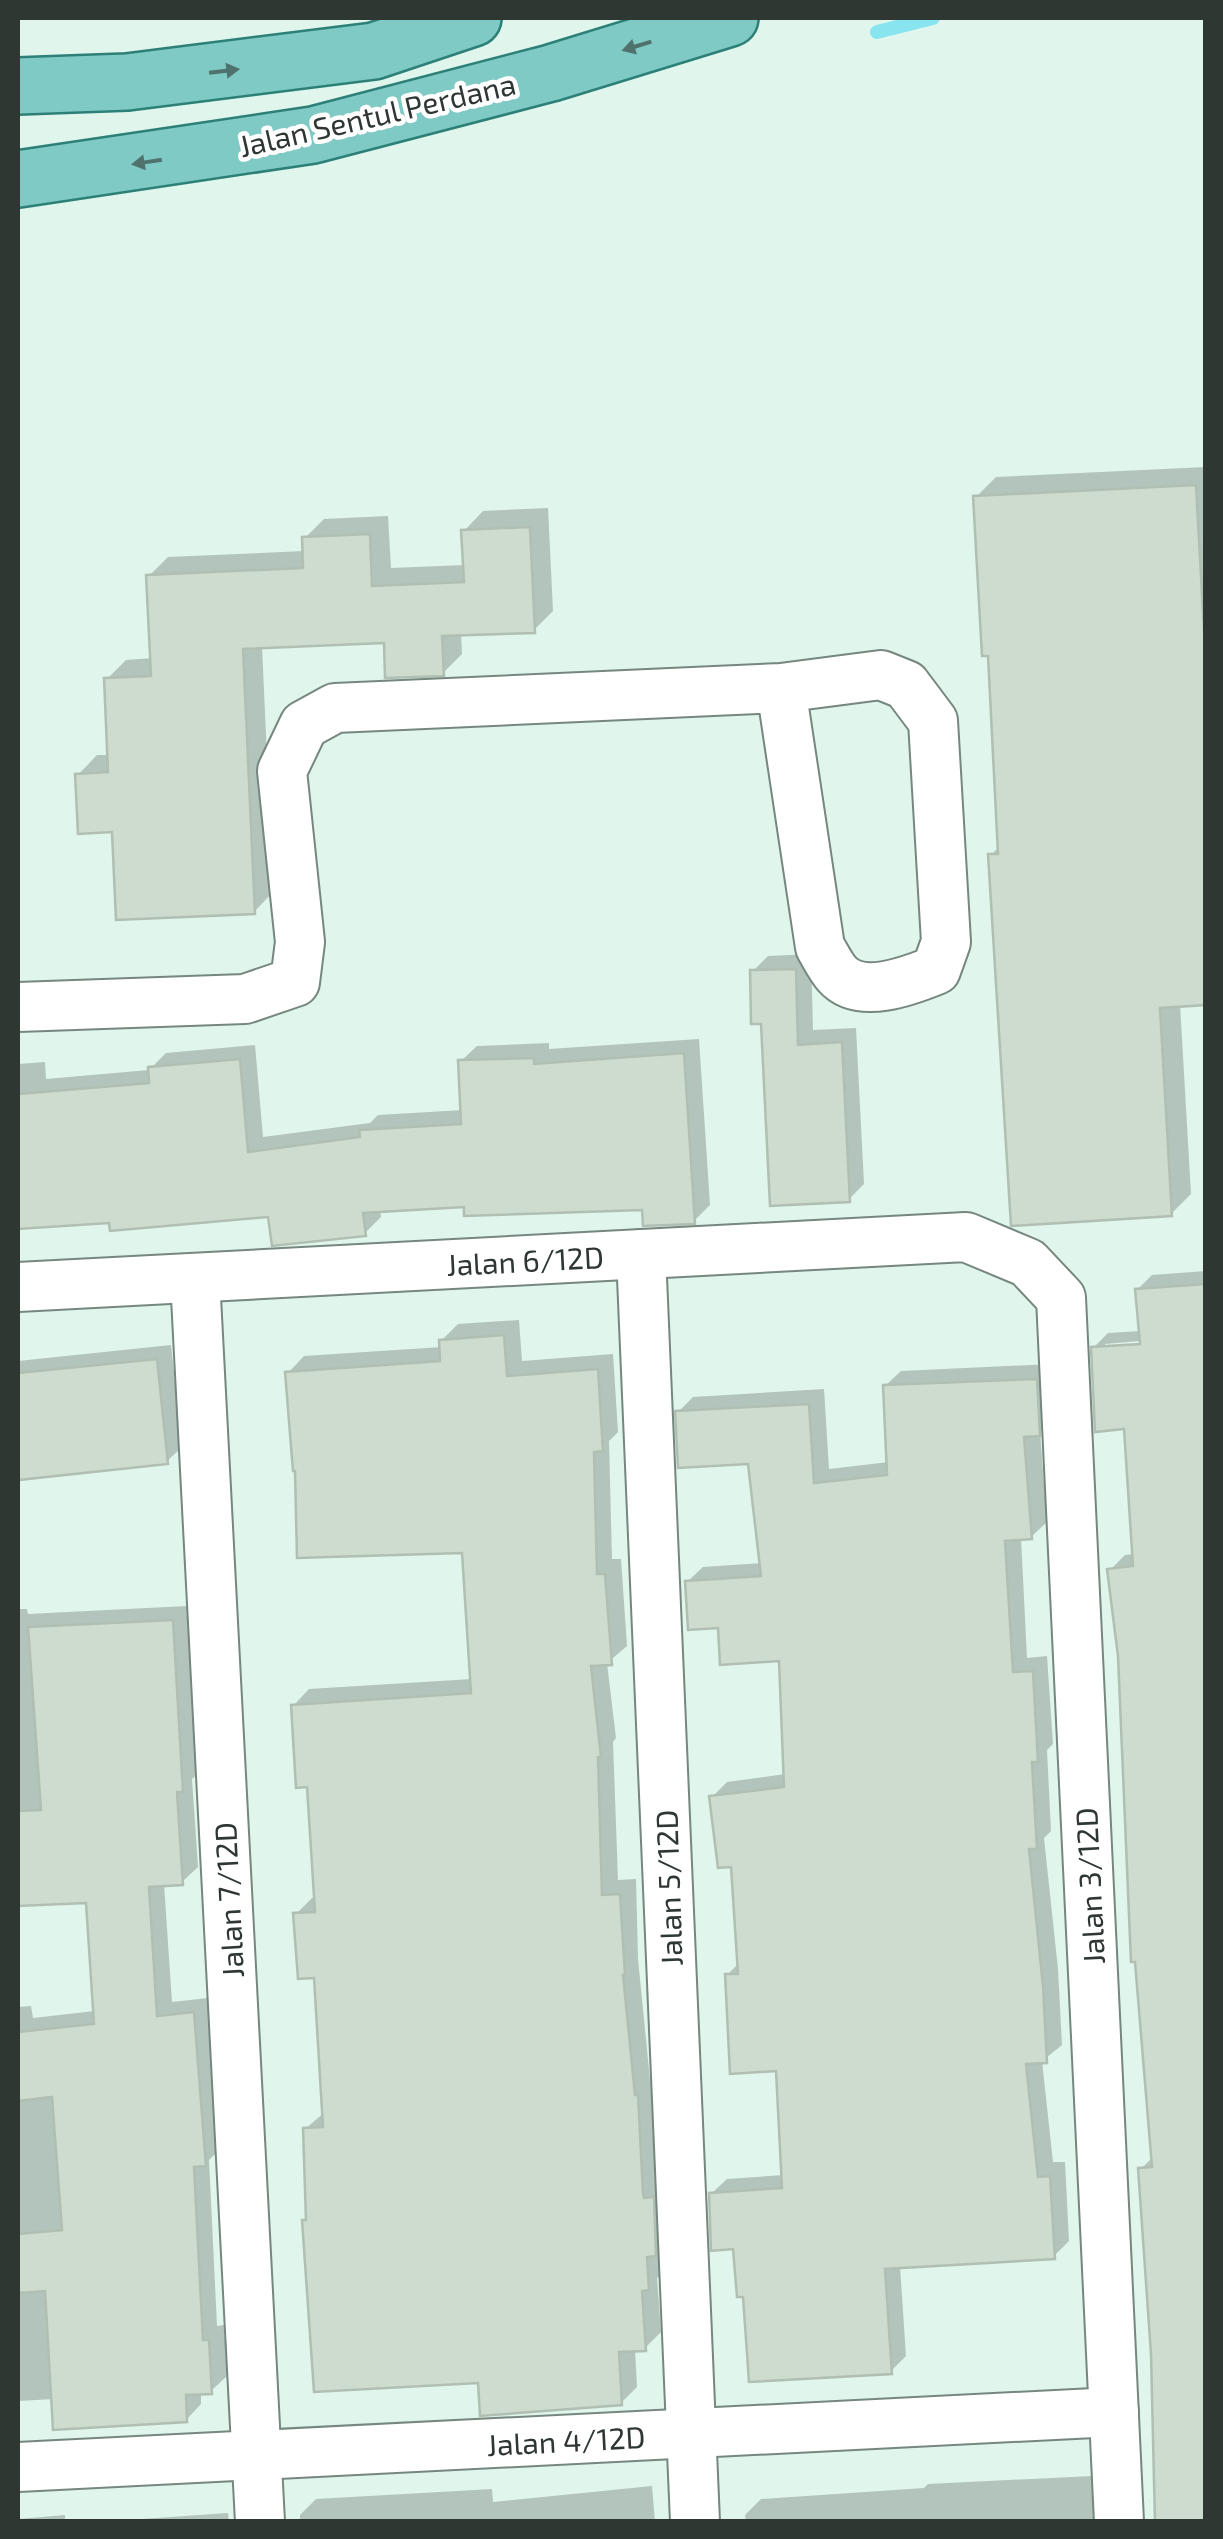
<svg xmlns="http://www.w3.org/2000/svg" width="1223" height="2539" font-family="'Exo 2',sans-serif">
  <rect width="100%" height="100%" fill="#e0f5ec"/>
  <g fill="#0003" fill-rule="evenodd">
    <path d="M1206,467V1003L1180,1004L1191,1194L1171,1214L991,855L1000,846L991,653L976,497L996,477Z"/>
    <path d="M548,508L553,611L534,630L461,633L462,654L443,673L386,640L262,646L273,892L254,912L115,829L78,775L97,755H110L107,679L126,660L153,658L149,576L168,557L305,551V538L324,519L388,516L391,568L465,565L464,531L483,511Z"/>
    <path d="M811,954L813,1030L856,1028L864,1184L849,1199L763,1021L752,972L768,956Z"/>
    <path d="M699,1039L710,1205L694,1221L645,1207L466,1204L380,1209L381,1217L365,1233L270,1214L18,1227V1064L45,1062L46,1079L149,1070L166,1053L255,1045L263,1137L370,1123L378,1115L463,1110L461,1061L477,1046L549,1043V1049Z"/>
    <path d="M1206,1271V2522L1141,2169L1154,2156L1120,1655L1110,1570L1125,1555L1135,1554L1126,1427L1093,1348L1108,1333L1141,1331L1137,1290L1152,1275ZM1152,1340V1345L1105,1349V1344Z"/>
    <path d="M519,1320L522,1361L613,1354L618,1432L609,1441L612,1559H621L627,1646L607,1663L616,1738L613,1742L618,1880L636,1879L638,1959L650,2080H653L664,2272L657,2278L661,2332L644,2349H635L637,2387L621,2403L480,2381L304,2221L309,2217L305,2129L325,2112L316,1976L296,1914L312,1898H317L309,1785L293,1706L309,1689L472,1679L464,1551L298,1468L288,1373L304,1356L442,1347L441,1341L458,1324Z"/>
    <path d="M171,1345L182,1447L166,1462L18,1477V1361Z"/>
    <path d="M1052,1364L1054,1418L1040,1432L1047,1522L1031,1537L1021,1538L1027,1658L1047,1656L1053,1744L1047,1750L1051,1831L1044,1838L1058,1969L1062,2045L1042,2061L1053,2162H1065L1069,2241L1054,2256L900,2266L906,2356L891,2371L745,2294L736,2247L711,2194L727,2179L784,2175L779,2069L727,1975L740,1962L733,1864L712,1797L727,1782L786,1774L781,1658L720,1626L687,1582L703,1567L762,1563L750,1461L678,1412L693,1397L824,1389L829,1469L889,1462L885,1386L901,1371Z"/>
    <path d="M187,1606L197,1774L192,1779L198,1867L182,1882L164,1884L172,2002L208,1998L221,2148L209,2160L217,2326L224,2325L227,2376L211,2391L201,2392V2404L186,2420L54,2399L18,2401V1970L19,2007L31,2006L33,2018L95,2011L88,1900L18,1904V1609H27L28,1614Z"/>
    <path d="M1092,2476L1094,2522H746L745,2515L761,2499L924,2488L928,2484Z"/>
    <path d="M652,2486L655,2522H300V2515L316,2499L492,2489L493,2502Z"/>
    <path d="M228,2513L229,2522H98Z"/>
    <path d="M65,2515V2522H18V2519Z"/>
  </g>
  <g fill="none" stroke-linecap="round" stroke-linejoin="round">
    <path stroke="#88e5f0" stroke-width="14" d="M877,32L933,18"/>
  </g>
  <g fill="#cddcce" stroke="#b0bfb2" stroke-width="2.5">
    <path d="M1196,485L1206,667V1005L1160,1008L1172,1216L1011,1226L988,854H998L988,656H982L973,496Z"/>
    <path d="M530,527L535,633L442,636L444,676L385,678L384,643L243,649L255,914L116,920L112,832L78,834L75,774L108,772L104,678L151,676L146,575L303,568L302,537L370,534L372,586L464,582L461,530Z"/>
    <path d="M796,969L798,1045L842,1042L850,1202L770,1206L761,1024H751L750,970Z"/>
    <path d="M684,1053L695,1224L643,1226L642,1210L464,1216V1207L363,1213L366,1236L272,1246L268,1217L110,1231L109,1223L18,1229V1094L149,1083L148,1067L240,1059L248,1152L360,1137L359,1130L461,1124L458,1060L534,1058V1064Z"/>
    <path d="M1206,1284V2522H1155L1151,2354L1138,2168L1152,2167L1135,1962H1131L1118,1656L1107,1569L1133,1566L1124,1429L1095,1432L1091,1347L1140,1344L1135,1289Z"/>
    <path d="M504,1335L507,1376L598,1369L603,1451L594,1452L597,1574H605L612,1665L591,1666L601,1757H598L602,1895L620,1894L625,1975H623L635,2095H638L643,2193L644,2198L654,2197L656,2256L647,2257L649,2290L642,2291L646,2351L619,2352L622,2405L480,2416L478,2383L314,2392L302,2220H306L303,2128L323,2127L314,1978L298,1979L293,1913L315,1912L307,1787L296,1788L291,1705L471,1693L462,1553L297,1558L295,1471H293L285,1372L440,1361L439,1340Z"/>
    <path d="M157,1359L168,1464L18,1480V1373Z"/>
    <path d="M1037,1379L1040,1436L1024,1437L1032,1539L1005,1541L1013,1672L1033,1671L1038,1762H1032L1037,1849H1029L1043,1986L1047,2063L1026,2064L1038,2177L1050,2176L1055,2259L885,2269L892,2374L749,2382L743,2297H737L733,2249L711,2251L709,2193L782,2188L776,2071L730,2074L725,1974H738L731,1867L718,1868L709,1796L784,1787L779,1661L720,1665L718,1628L688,1630L685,1581L761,1576L748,1464L678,1468L675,1411L809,1404L814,1483L887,1475L883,1385Z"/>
    <path d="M173,1620L183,1792H177L183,1885L149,1887L157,2016L194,2012L206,2166L194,2167L203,2340H209L212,2394L186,2395L187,2422L53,2430L45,2291L18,2293V2234L62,2230L52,2097L18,2101V2032L94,2024L86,1903L18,1906V1811L41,1810L28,1627Z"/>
  </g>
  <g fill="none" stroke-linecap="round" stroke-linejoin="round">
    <g stroke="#75877f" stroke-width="52">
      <g id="minor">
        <path d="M18,1007L245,999L295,982L300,942L282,771L304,725L335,708L781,688L881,675L906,685L933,721L946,942L936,970C909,981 860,1000 837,974C830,966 825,955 820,947L781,688"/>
        <path d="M641,1254L695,2522"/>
        <path d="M195,1278L260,2522"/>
        <path d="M18,1287L966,1237L1028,1263L1061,1298L1119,2522"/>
        <path d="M18,2467L1114,2412"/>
      </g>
    </g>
    <g stroke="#2c8077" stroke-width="60">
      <g id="major">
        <path d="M18,86L127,82L374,51L473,18"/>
        <path d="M18,179L313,135L551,73L730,18"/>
      </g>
    </g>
    <use href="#minor" stroke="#fff" stroke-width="48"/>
    <use href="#major" stroke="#7fcac4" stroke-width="55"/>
  </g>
  <defs><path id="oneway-solid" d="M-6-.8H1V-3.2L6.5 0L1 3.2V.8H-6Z" transform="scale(2.5)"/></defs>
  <g fill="#4f726d">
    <use href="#oneway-solid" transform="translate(637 46) rotate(163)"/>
    <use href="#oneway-solid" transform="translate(224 71) rotate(-7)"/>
    <use href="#oneway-solid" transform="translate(147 162) rotate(171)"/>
  </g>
  <g text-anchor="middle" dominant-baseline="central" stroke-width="9" stroke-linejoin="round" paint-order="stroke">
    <g font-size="30" fill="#2f3733" stroke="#fff">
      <text transform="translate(377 114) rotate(-13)">Jalan Sentul Perdana</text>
      <text transform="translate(525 1260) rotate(-3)">Jalan 6/12D</text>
      <text transform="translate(1089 1886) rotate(-93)">Jalan 3/12D</text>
      <text transform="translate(668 1888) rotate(-92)">Jalan 5/12D</text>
      <text transform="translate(228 1900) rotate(-93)">Jalan 7/12D</text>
      <text transform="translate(566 2440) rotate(-3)">Jalan 4/12D</text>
    </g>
  </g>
  <rect width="1223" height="2539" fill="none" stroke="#2f3733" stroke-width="40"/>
</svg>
